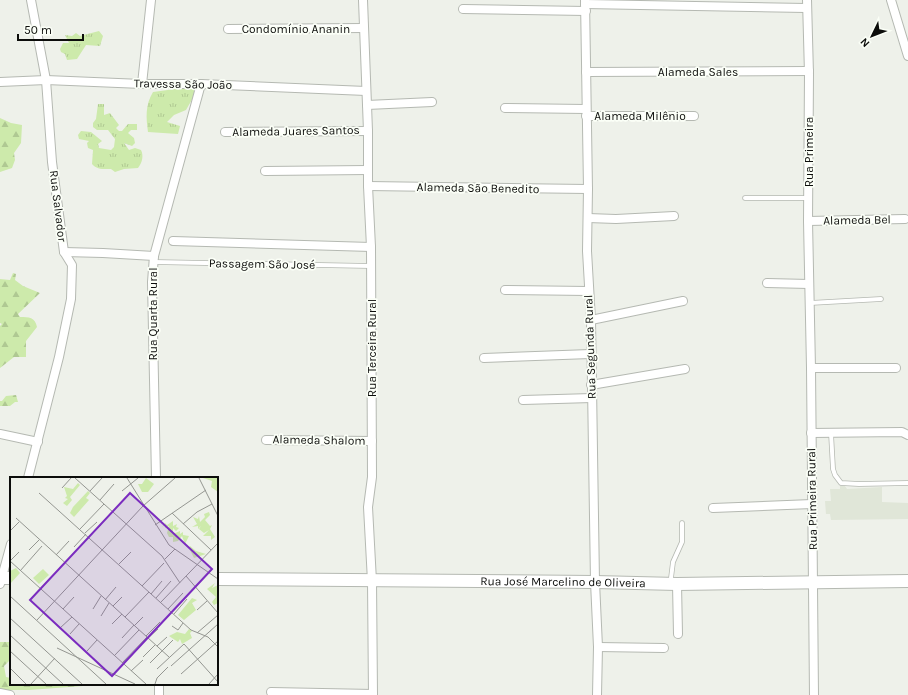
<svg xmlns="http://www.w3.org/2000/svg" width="908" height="695" font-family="Karla,sans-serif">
  <defs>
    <pattern id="grass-tufts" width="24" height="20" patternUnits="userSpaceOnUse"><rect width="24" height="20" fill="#cdeaab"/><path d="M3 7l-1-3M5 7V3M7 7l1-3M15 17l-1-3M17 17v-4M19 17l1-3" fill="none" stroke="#afc892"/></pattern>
    <pattern id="forest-firs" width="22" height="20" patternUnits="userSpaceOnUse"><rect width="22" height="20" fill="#cdeaab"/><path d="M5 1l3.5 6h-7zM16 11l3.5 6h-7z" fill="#afc892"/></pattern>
  </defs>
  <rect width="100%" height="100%" fill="#eef1ea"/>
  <path fill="#e0e6d8" d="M840,486H845L847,489L882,487V502L908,503V519L831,520L830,514H826L825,501H831L830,489H840Z"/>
  <g fill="url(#grass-tufts)">
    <path d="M99,31L103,36L100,46L86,45L77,59L67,60L65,54L61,52L60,49L63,43H69L65,35L72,36L76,33L80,36Z"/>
    <path d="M197,86L194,96L186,110L174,115L167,122L180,126L178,134L148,132C146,118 145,105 153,92Z"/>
    <path d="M98,104H104V115L110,113L119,125L116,128L119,131H122L128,124H137V130H131L128,133L134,138L135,143L132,146L124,143L129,150L135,148L141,150C144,156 142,163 138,168L124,169L115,172L111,169C104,169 97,170 92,164L93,150L88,148L87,143L89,141L79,139L78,135L81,131L91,132L102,141L98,144L99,148L111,150L114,147L115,139L108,130H97L93,127V123L96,119Z"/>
  </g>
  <g fill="url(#forest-firs)">
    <path d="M0,118L11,123L22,125L21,143L14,153L15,160L12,168L0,172Z"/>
    <path d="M13,273L16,274L15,280L23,286L40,293L18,314L20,317C29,317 35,317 37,327L26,341V357H14L0,368V326L2,324L0,323V279L10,280Z"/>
    <path d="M16,395L18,402H15L10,406H0V401H2L6,396Z"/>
    <path d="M0,642H11V659L4,666L6,677L11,678V684H83V686L29,690H0Z"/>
  </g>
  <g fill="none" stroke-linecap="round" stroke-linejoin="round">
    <g stroke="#b5b9b2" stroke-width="5.5">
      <g id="lane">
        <path d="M745,198H808"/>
        <path d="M154,262L371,266"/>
        <path d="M810,303L881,299"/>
        <path d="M831,433L833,469L835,475L841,483L859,484L908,483"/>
        <path d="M671,578L673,562L682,542V523"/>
      </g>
    </g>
    <g stroke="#b5b9b2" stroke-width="10">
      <g id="street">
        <path d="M363,0L368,131V186L371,247L372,477L368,507L372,581L373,695"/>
        <path d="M585,0L588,189L587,251L591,320L595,582L598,647L597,695"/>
        <path d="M807,0L809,74L808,221L811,368L814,695"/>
        <path d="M891,0L908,56"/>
        <path d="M585,4L806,8"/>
        <path d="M463,9L586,11"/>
        <path d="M228,29L364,28"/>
        <path d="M586,72L809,71"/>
        <path d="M0,82L46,80L142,84H201L366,91"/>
        <path d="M142,84L151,0"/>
        <path d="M367,105L432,102"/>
        <path d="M505,108L586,109"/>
        <path d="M586,116H694"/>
        <path d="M225,132L368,131"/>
        <path d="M265,171L368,170"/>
        <path d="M368,186L588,189"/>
        <path d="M588,218L616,219L674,216"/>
        <path d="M808,221L905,219"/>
        <path d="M173,241L371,247"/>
        <path d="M64,252L103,253L154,256"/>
        <path d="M767,283L809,284"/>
        <path d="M505,290L588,291"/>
        <path d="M591,320L683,301"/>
        <path d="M484,358L590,354"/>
        <path d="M811,368H896"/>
        <path d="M591,385L685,369"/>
        <path d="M523,400L592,398"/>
        <path d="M811,433L902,432L908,435"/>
        <path d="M0,434L38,442"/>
        <path d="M266,440L372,441"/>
        <path d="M28,478L59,357L71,299L72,265L64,252L52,162L46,80L31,0"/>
        <path d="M156,478L152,282L154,256L201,84"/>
        <path d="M713,508L812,504"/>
        <path d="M0,584L11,544"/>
        <path d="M677,584L678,634"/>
        <path d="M598,647L664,648"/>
        <path d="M159,684V695"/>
        <path d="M271,692L373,694"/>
        <path d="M0,693L10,695"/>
      </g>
    </g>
    <g stroke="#b5b9b2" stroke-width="14">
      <g id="secondary">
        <path d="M0,578H11"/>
        <path id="s1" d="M217,579L595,582L677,584L908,581"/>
      </g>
    </g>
    <use href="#lane" stroke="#fff" stroke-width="4"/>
    <use href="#street" stroke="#fff" stroke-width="8"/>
    <use href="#secondary" stroke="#fff" stroke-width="12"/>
  </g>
  <g text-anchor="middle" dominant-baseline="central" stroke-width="3.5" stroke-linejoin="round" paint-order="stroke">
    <g font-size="12" fill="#0c0d0b" stroke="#fbfff7">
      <text x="296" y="29">Condomínio Ananin</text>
      <text x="698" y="72">Alameda Sales</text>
      <text transform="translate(183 84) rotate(1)">Travessa São João</text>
      <text x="640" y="116">Alameda Milênio</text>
      <text transform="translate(296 131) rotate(-1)">Alameda Juares Santos</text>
      <text transform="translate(809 152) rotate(-90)">Rua Primeira</text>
      <text transform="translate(478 188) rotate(1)">Alameda São Benedito</text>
      <text transform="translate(58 206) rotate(83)">Rua Salvador</text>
      <text transform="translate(857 220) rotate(-1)">Alameda Bel</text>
      <text transform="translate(262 264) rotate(1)">Passagem São José</text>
      <text transform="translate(153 314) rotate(-90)">Rua Quarta Rural</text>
      <text transform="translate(590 347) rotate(-92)">Rua Segunda Rural</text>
      <text transform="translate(372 348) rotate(-90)">Rua Terceira Rural</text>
      <text transform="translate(319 440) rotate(1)">Alameda Shalom</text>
      <text transform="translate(812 499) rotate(-91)">Rua Primeira Rural</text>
      <text stroke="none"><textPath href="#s1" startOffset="346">Rua José Marcelino de Oliveira</textPath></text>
    </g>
  </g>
  <g transform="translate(10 477)">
    <rect width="208" height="208" fill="#eef1ea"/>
    <path d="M205,106L202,111L208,108V126L204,128L202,125L206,120L197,112Z" fill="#cdeaab"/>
    <path d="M136,1L144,7L138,15H132L128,7H132ZM193,1H208V15L201,10L202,4ZM68,6L70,8L60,20L62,23L57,29L53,26L58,22L55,21L57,19L54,10L63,12ZM78,14L80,16L76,21L79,23L64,40L60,36L63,30ZM199,35L200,38L195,43L200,49L202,48L200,52L205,60L201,63V59H193L199,53L194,56L189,52L191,49L188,52V49L182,50L187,47L183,40L188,42L189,39L190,45L195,40L194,37ZM163,44V49L167,47L166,50L169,51L166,54L163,51V57L170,54V57L173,55V58L179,59L175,67L172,59L168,64L163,65V60H159L157,56L159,49L155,51V48L152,50L155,46L157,48ZM180,69L186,74L196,77L184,81L179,71ZM6,91L10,96L0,107V94ZM182,121L187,123L182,126L186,133L174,143L168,138ZM179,152L182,154L180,156L182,161L172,167L170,162L168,165L159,159L167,155L175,157Z" fill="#cdeaab"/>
    <path d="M33,92L39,98L29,107L23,101Z" fill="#cdeaab"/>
    <path fill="none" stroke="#949691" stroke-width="1" d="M65,1L152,79L170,106M117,1L159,68L208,102M189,1L208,39M52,11L61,1M80,14L92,1M112,14L128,1M29,16L181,153L198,160L208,170M90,23L104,7M162,36L201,73M6,41L159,180M173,47L187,35L202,27M145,48L196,13M70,52L94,27M0,54L9,45M75,56L87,45M79,60L91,48M64,70L76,57M19,73L29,63M46,78L59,64M155,82L165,72M0,84L136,207M0,84L9,75M109,87L121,75M10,94L32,69M176,99L208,136M132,109L154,86M141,117L152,104M0,119L96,207M146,121L161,104M95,123L106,110M151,125L208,66M103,129L112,120M53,132L64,120M83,132L91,119M158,132L173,116M187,133L197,124M164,137L177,122M91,139L99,126M115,140L139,115M0,141L72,207M27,143L133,29L165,1M102,147L112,137M124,149L133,140M162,149L168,153L173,146M50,151L62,140M187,156L208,138M60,157L69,147M0,158L53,207M136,159L150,145M112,161L124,148M138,161L148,152M147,169L157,160M47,171L125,207M0,174L36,207M77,174L87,163M104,179L129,153M133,180L145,168M112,186L137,160M140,186L163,163M161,189L208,147M0,191L16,207M147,192L174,167L208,205M121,194L133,183M171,197L208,164M21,207L45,181M145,207L147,201L158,190M199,207L208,197"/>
    <path fill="#7b2cbf" fill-opacity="0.15" stroke="#7b2cbf" stroke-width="2" d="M120,16L202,92L102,199L20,123Z"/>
    <rect width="208" height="208" fill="none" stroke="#0c0d0b" stroke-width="2"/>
  </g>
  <g transform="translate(872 36) rotate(227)" stroke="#fbfff7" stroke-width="3" paint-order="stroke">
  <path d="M0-3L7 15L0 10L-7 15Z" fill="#0c0d0b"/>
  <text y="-6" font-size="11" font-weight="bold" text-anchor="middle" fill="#0c0d0b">N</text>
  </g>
  <path d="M18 34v6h65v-6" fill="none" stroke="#0c0d0b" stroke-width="2"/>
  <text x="24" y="34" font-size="12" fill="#0c0d0b" stroke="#fbfff7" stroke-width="3" paint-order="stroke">50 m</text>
</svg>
